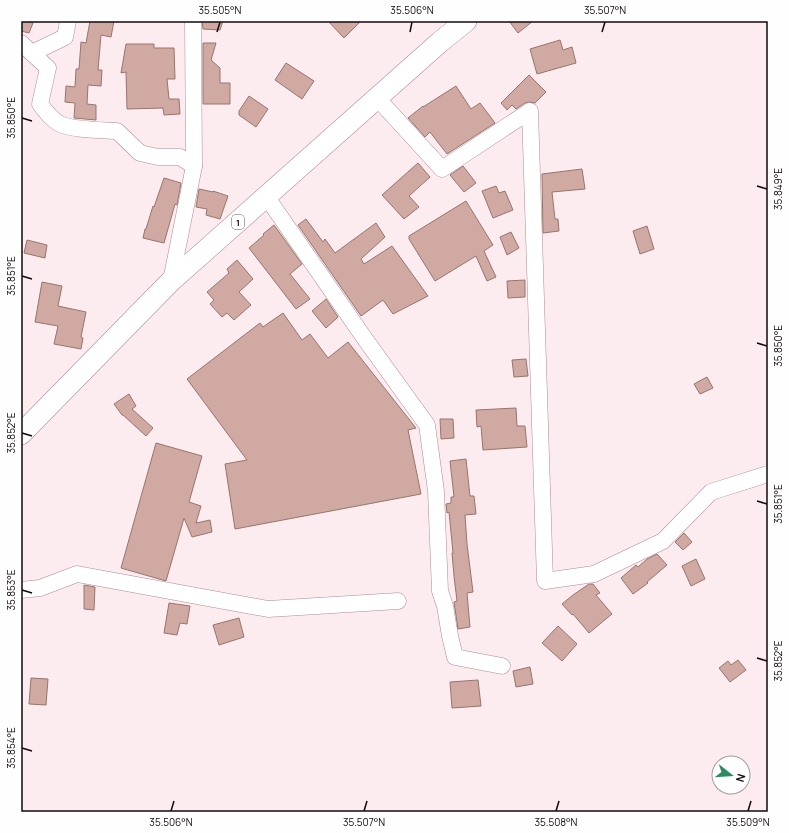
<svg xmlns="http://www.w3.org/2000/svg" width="789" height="833" font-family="Manrope,sans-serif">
  <rect width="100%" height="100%" fill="#fcecf0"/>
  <g fill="#d0a9a2" stroke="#98746d">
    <path d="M21,21H26L33,23L29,33L21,31Z"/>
    <path d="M90,21H114L111,37L101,35L98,70H102L101,86L88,85L87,104L96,105V120L74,118L75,103L65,102L66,86L75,87L76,69H79L81,42L86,43Z"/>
    <path d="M202,21H223L220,30L203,29Z"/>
    <path d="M328,21H361L344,38Z"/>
    <path d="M509,21H533L518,33Z"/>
    <path d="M560,40L563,50L572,47L576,63L537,74L530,49Z"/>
    <path d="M203,43H216L211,60L220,68V83H230V104H203Z"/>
    <path d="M126,44H154V48H174L175,79H167L169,99H179L180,114L164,115L163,108L127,109L126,72L121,73Z"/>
    <path d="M286,63L314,81L302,99L275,80Z"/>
    <path d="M529,75L546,92L535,103L529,102L525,103L516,109L512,105L507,110L501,103Z"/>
    <path d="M456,86L471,109L480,103L495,123L447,154L430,132L425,137L408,118L423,106V107Z"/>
    <path d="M249,96L268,109L256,127L239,115V111Z"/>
    <path d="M418,163L430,177L409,196L419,207L404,219L382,195Z"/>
    <path d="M463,166L476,183L464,192L450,175Z"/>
    <path d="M582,169L585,189L552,192L555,219H558L559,231L543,233L542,174Z"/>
    <path d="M164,178L181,183L177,205L175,204L164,243L143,238L145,229H146L153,206L154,207Z"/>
    <path d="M496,186L499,193L505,191L513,210L493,218L482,191Z"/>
    <path d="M199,189L213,192V191L228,196L220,219L206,215L207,209L196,207Z"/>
    <path d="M466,201L493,245L484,251L496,277L487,281L476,256L435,281L409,239V236Z"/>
    <path d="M306,219L323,242L325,239L335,253L376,223L385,237L361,259L364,264L392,246L428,296L393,314L383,300L361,316L298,225Z"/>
    <path d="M274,225L302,264L290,274L310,299L296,309L249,248L264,235L263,234Z"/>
    <path d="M647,226L654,249L640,254L633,231Z"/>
    <path d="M511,232L519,248L507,255L500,237Z"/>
    <path d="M27,240L47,245L45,258L24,253Z"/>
    <path d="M237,260L253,279L239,292L251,305L234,320L227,313L222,317L210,304L214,300L207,292L229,273L227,269Z"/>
    <path d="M525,280V297L508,298L507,281Z"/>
    <path d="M42,282L62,286L58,306L86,312L81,337L83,338L81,349L54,344L58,326L35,322Z"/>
    <path d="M326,299L338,317L326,328L312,311Z"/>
    <path d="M283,313L302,340L310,334L328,358L348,342L416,428L408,430L421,494L235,529L225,464L247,460L187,379L260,323L263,327Z"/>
    <path d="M526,359L528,376L514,377L512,360Z"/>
    <path d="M707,377L713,388L700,394L694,384Z"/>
    <path d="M129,394L136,406L132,409L153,428L146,436L123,415H122L114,404Z"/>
    <path d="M516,408L517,426H525L527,447L483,450L481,426L477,427L476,410Z"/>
    <path d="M440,419H453L454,438L441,439Z"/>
    <path d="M156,443L202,456L189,502L201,506L196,523L210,520L212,532L192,537L184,518L166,581L121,568Z"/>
    <path d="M466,459L470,496H474L476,514L465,515L467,544L473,592L467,593L470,627L458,629L454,602L457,601L454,576L452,553H453L449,512L447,513L446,504L451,503V497H454L450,461Z"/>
    <path d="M684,533L692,542L683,550L675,542Z"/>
    <path d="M657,554L667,565L647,582L648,583L633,594L621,578L636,565L638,567L647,559Z"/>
    <path d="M696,559L705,579L691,586L682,566Z"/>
    <path d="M589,584H593L600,593L596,595L612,614L589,633L573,614L572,615L562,604L573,595Z"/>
    <path d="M84,585L95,587L94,610L84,609Z"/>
    <path d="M169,603L190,606L187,624L180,623L177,635L164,633Z"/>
    <path d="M239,618L244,637L219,645L213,625Z"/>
    <path d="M558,626L577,644L562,661L542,643Z"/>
    <path d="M738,660L746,670L730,682L719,668L728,661L731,665Z"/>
    <path d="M530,667L533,684L516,687L513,671Z"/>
    <path d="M31,678L48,679L46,705L29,704Z"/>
    <path d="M478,680L481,706L452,708L450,682Z"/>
  </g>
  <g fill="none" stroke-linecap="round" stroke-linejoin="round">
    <g stroke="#ae8a95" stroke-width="17">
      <g id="minor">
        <path d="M21,43L48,68L40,104C46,112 52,120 60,124C72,130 103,130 117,131L140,153L158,157H180L194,166"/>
        <path d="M32,53L65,37L68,21"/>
        <path d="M377,98L442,169L530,111L545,581L594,574L663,541L711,492L768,474"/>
        <path d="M266,196L365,339L427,425L436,491L440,591L445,606L450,636L455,657L502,666"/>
        <path d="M171,281L194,166L193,21"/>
        <path d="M21,590L40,588L77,574L268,609L398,601"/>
      </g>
    </g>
    <g stroke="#ae8a95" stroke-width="22">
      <path id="major" d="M21,434L171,281L440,42L466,21"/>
    </g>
    <use href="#minor" stroke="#fff" stroke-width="16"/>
    <use href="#major" stroke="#fff" stroke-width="21"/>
  </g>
  <path fill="none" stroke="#15080d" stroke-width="1.5" d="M217,32L220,22M410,32L412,22M602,32L605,22M22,118L32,121M757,186L767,189M22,276L32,279M757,343L767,346M22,433L32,436M757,501L767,504M22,590L32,593M757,658L767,661M22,748L32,751M171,811L174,801M364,811L367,801M556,811L559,801M748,811L751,801"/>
  <g text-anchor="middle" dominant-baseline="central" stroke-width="3.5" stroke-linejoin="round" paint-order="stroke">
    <rect fill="#fefefe" stroke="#5b5255" stroke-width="1" x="232" y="215" width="12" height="14" rx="3"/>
    <g font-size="9" font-weight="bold" fill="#15080d">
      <text x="238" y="222">1</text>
    </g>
  </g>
  <rect width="789" height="833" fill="none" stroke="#fefefe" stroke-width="44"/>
  <g transform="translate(731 775) rotate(107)"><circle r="19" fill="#fefefe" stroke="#a19c9e"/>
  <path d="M0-3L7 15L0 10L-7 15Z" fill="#2d8a62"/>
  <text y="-6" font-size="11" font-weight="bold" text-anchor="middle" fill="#15080d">N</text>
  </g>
  <rect x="22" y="22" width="745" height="789" fill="none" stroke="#15080d" stroke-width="1.5"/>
  <g font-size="10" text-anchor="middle" fill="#15080d">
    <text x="220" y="14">35.505°N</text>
    <text x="412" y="14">35.506°N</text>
    <text x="605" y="14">35.507°N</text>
    <text transform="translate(11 118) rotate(-90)" y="4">35.850°E</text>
    <text transform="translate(778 189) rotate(-90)" y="4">35.849°E</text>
    <text transform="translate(11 276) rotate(-90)" y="4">35.851°E</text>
    <text transform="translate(778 346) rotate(-90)" y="4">35.850°E</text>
    <text transform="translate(11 433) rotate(-90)" y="4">35.852°E</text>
    <text transform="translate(778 504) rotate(-90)" y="4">35.851°E</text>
    <text transform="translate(11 590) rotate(-90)" y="4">35.853°E</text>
    <text transform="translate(778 661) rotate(-90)" y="4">35.852°E</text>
    <text transform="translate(11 748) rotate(-90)" y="4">35.854°E</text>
    <text x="171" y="826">35.506°N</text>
    <text x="364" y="826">35.507°N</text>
    <text x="556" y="826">35.508°N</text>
    <text x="748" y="826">35.509°N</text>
  </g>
</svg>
